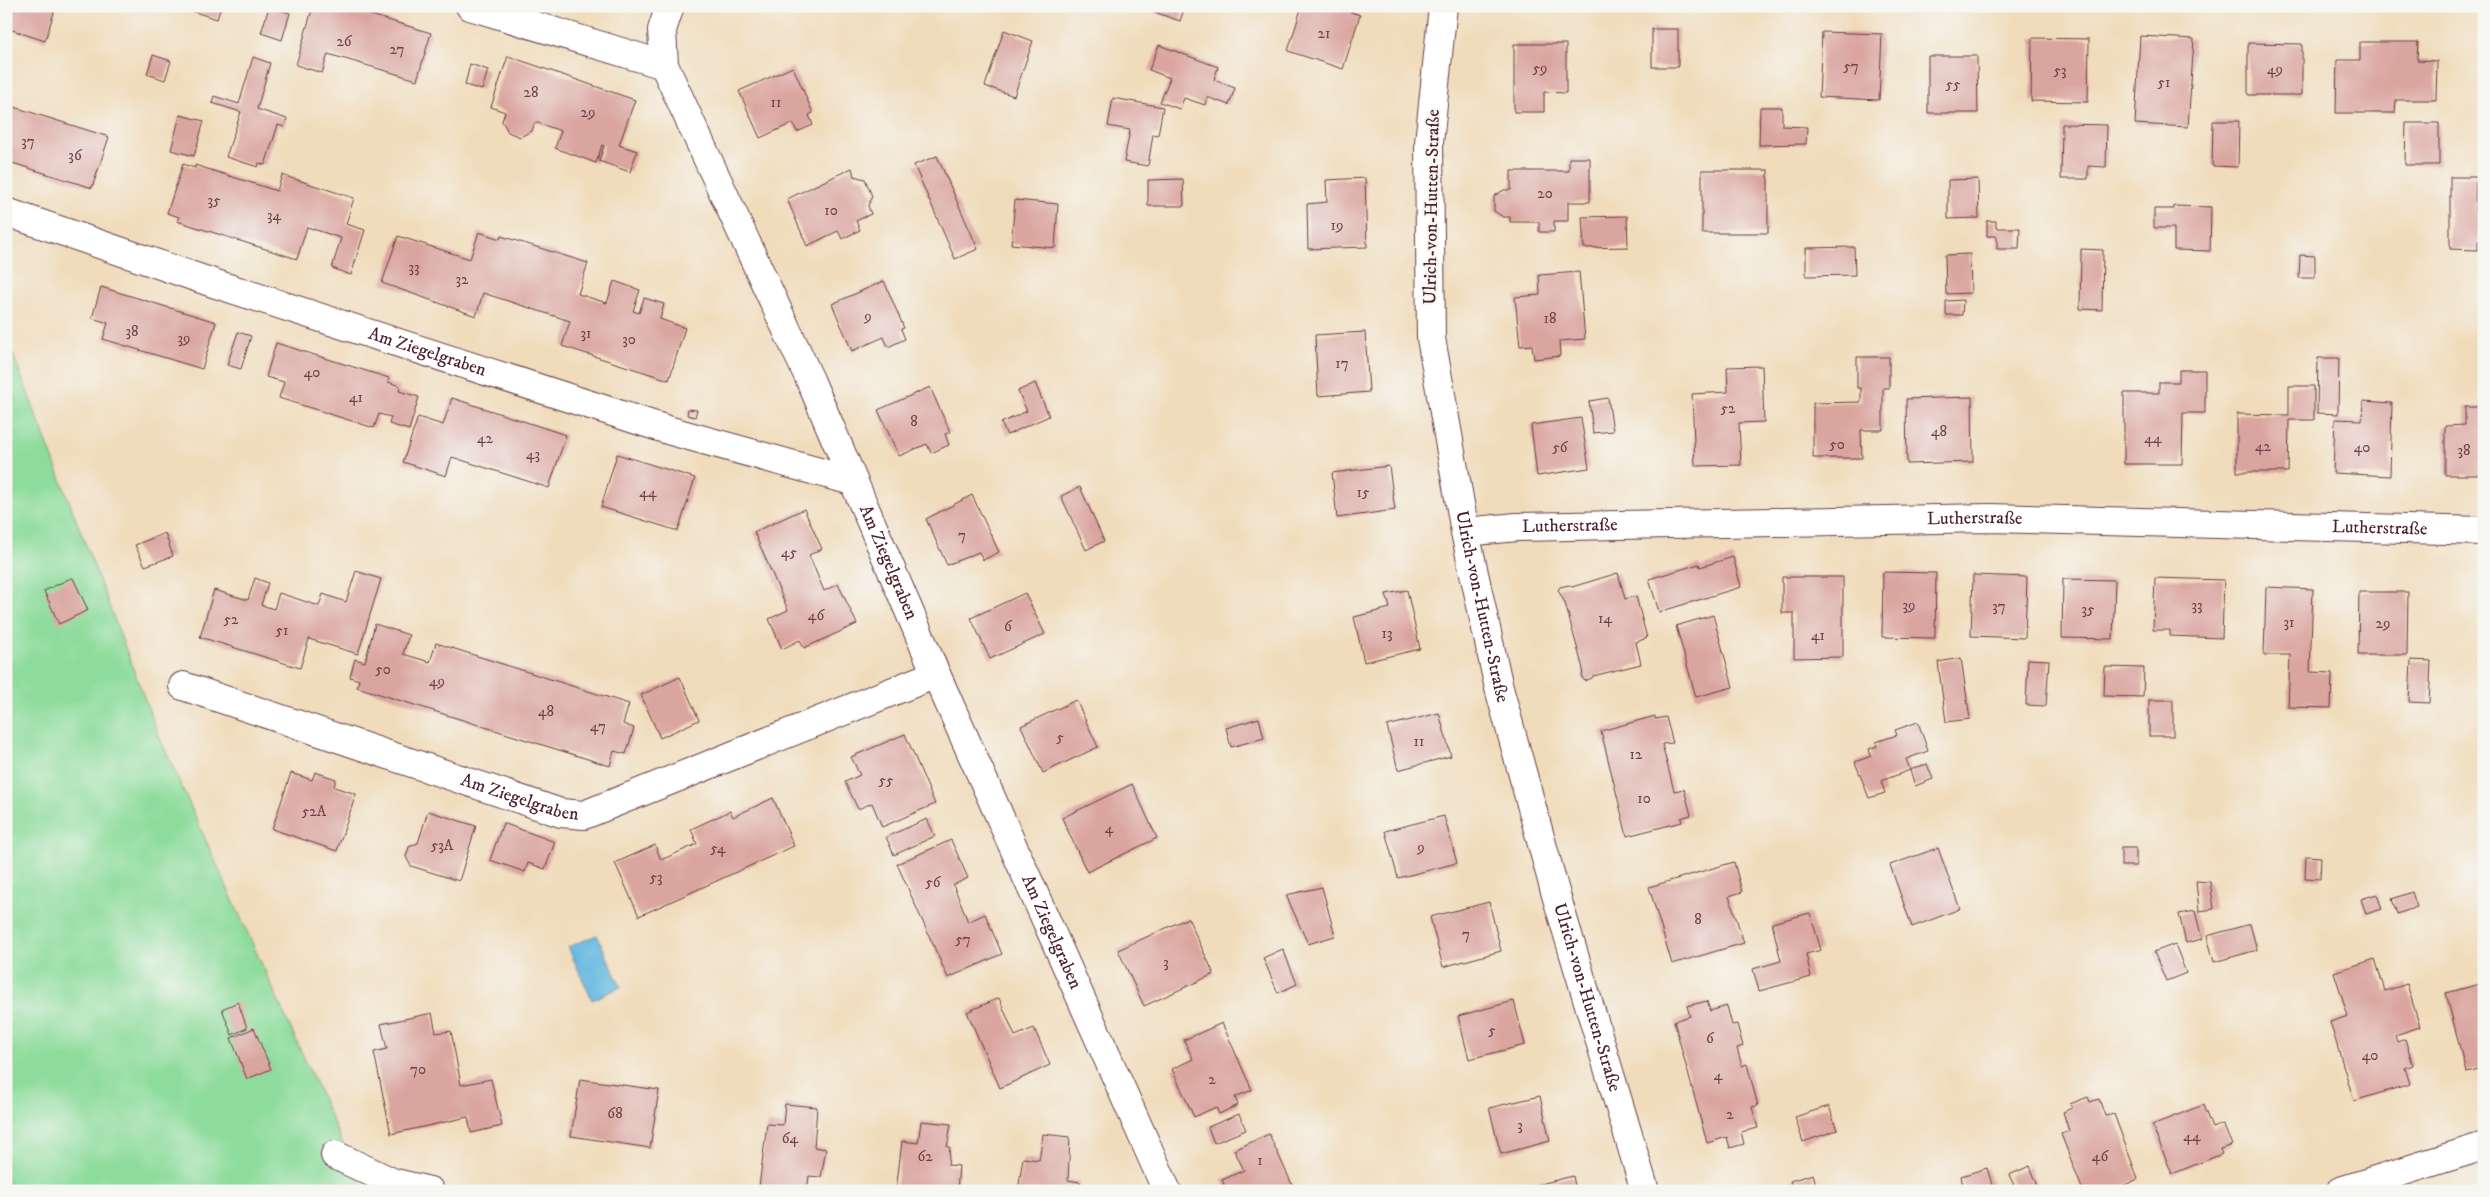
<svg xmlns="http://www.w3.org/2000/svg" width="2490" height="1197" font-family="'IM FELL DW Pica',serif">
  <rect width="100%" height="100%" fill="#f6f6f2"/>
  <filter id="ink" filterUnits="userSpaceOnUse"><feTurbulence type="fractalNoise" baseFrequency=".02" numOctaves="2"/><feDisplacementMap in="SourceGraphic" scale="10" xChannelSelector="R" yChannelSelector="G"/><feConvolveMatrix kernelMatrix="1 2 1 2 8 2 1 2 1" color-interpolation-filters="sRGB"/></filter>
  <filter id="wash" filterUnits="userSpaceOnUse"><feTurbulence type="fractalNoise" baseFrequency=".0096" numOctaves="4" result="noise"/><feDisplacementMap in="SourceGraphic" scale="20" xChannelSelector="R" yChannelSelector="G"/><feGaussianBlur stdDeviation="1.12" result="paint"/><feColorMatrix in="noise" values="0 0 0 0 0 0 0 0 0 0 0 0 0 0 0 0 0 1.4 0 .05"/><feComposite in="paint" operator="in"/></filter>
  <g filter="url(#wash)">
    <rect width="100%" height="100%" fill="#f0dcbb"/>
    <path fill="#8ddc9b" stroke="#6c7e63" d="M6,336L158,734L364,1191H6Z"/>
    <path fill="#64b7e0" stroke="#576b86" d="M597,935L621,987L592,1000L568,947Z"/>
    <g id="blocks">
      <g fill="#daa59f">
        <path d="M9,6H56L45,41L6,28Z"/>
        <path d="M175,6H221L217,19Z"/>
        <path d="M313,6H341L431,33L417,80L328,54L322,73L296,65Z"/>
        <path d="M1137,6H1185L1180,21Z"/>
        <path d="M1302,6H1333L1360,15L1343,69L1288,51Z"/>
        <path d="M269,7L290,13L282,40L261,33Z"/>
        <rect x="1652" y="29" width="26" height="38"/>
        <path d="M1004,30L1033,41L1014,96L985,86Z"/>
        <path d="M1822,32L1882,34L1879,100L1819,97Z"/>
        <path d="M2140,36L2194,39L2188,127L2135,124Z"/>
        <path d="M2032,38L2089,39L2088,102L2031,101Z"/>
        <path d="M2360,42H2418L2417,60L2437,61L2436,100H2396L2395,113H2336L2337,60H2360Z"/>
        <path d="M2248,43L2302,44V95H2248Z"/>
        <path d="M1514,44H1566V93L1544,92V112H1514Z"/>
        <path d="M1159,45L1218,67L1214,80L1235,88L1229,105L1207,97L1205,105L1184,98L1180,109L1160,102L1170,78L1149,70Z"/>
        <path d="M153,55L171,61L165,80L147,74Z"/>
        <path d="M508,56L635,100L619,145L637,151L630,172L599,161L604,146L602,145L596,163L555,148L561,131L535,122L532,131L520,137L508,132L502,121L505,112L491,107Z"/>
        <path d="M1928,56H1977L1978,113H1928Z"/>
        <path d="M253,57L270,63L257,109L287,119L284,127L278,125L265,165L259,163L258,167L226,157L241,112L212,103L214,96L239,104Z"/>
        <path d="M470,64L488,70L482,90L465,85Z"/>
        <path d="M793,67L813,113L809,115L813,125L797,132L793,123L760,138L739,91Z"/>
        <path d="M1113,98L1163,107L1158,135L1153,134L1148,166L1124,162L1130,130L1108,126Z"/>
        <path d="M11,106L109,137L92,188L6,161V120Z"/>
        <path d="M1760,107H1782V126L1807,127L1806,144L1759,145Z"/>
        <path d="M180,115L204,121L194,156L171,150Z"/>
        <path d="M2213,121H2239L2238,167L2212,166Z"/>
        <path d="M2406,123H2439V165H2405Z"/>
        <path d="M2062,124L2107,125L2106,167L2088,166V179H2061Z"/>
        <path d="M937,156L978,249L955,259L914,165Z"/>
        <path d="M1569,158H1590V202H1568V221H1554V232H1539V222H1510V217H1503L1494,211V196L1504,190H1511V171H1569Z"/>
        <path d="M183,164L195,168V165L277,191L282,175L354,198L346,224L365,230L351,275L332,268L341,238L307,227L297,259L177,221L179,217L167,213Z"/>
        <path d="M852,168L854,176L865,179L872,196L868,206L871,214L856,221L860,230L842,239L838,231L807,246L787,199Z"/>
        <rect x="1702" y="170" width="66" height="63"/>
        <path d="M2450,177H2476L2475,211H2484V241H2478V250L2450,249Z"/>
        <path d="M1365,178L1367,247L1308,249L1307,204L1327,202L1326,180Z"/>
        <path d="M1183,179L1184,206H1148V180Z"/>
        <path d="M1978,179L1979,218L1948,219V180Z"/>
        <path d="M1015,200L1058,204L1055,248L1011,244Z"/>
        <path d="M2174,206L2211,207L2210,251L2174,250V228H2154V209H2174Z"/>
        <path d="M1627,216L1628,247L1584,248L1582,217Z"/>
        <path d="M1987,221H1996V228H2020L2019,249H1997V236H1987Z"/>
        <path d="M479,232L500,239L501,236L588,263L578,294L607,303L614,281L640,290L633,311L639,313L644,298L664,304L660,319L685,328L669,380L562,346L570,321L483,293L476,316L382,283L398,236L470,259Z"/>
        <path d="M1854,247L1855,275L1806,276V248Z"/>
        <path d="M2081,249L2103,250L2102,310L2080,309Z"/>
        <path d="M1970,254L1971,293L1946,294L1945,255Z"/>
        <path d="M2300,255L2315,256V278H2299Z"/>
        <path d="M1579,272L1585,339L1559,341L1560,356L1534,359L1532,345L1520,346L1515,297L1540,295L1539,275Z"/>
        <path d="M884,281L904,328L901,329L905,339L888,347L884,337L852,351L832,304Z"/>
        <path d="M101,287L216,322L202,369L103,339L108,323L92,318Z"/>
        <path d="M1963,300L1962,315H1946V301Z"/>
        <path d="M238,332L251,336L241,369L227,365Z"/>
        <path d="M1365,332L1369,392L1318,396L1315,335Z"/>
        <path d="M276,343L389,378L388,382L400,386L399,391L419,397L409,430L389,424L391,417L379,414L374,428L279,398L284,382L266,377Z"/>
        <path d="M1857,357H1889V388H1883V430H1861L1862,458H1813V403L1861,402V388H1857Z"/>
        <path d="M2318,358H2339L2338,414L2317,413Z"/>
        <path d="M1762,366L1764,422L1739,423L1741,465L1695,466L1692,394L1728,392L1727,367Z"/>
        <path d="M2179,370H2205V413H2183L2182,464H2124V393H2159V382H2179Z"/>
        <path d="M1035,383L1049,416L1007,435L1001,423L1027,411L1018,391Z"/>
        <path d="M2289,386H2314V420H2289L2288,472H2237V414L2289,415Z"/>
        <path d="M930,387L950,432L945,434L949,445L931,453L927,444L899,456L878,410Z"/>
        <path d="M1972,397L1973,462L1907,464L1906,399Z"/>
        <path d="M452,398L566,435L549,488L452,457L446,476L403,462L418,417L443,425Z"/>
        <path d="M1608,398L1613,431L1593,433L1589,401Z"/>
        <path d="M2363,401L2392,403L2390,476L2333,473L2335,419L2362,420Z"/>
        <path d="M2465,407H2484V475H2445V426L2465,425Z"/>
        <path d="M688,409L697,410L695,417L687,415Z"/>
        <path d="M1581,418L1589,468L1537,476L1531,425Z"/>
        <path d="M617,454L695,478L678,531L601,507Z"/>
        <path d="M1389,466L1395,510L1337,518L1332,473Z"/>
        <path d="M1080,487L1104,541L1086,550L1061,496Z"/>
        <path d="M972,495L999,552L983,560L979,552L947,565L926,519Z"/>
        <path d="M804,509L822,549L809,555L824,591L838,584L857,624L804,648L800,640L782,649L769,619L788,610L754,532Z"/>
        <path d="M165,533L173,556L145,566L135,545Z"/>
        <path d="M1733,557L1741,587L1659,612L1649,579L1699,564L1700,567Z"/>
        <path d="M356,571L381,579L358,654L309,639L300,668L200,637L214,590L248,600L255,578L268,583L261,605L274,609L279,593L319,606L323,594L346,602Z"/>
        <path d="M1883,572L1936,573L1935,638L1882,637Z"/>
        <path d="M1618,573L1625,599L1636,596L1647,638L1636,642L1641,664L1593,676L1592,678L1585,681L1582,678L1583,669L1565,603L1558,590L1560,587L1569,585L1572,587Z"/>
        <path d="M1973,575L2027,577L2025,638L1971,636Z"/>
        <path d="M1782,577H1843V657L1794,658V613H1782Z"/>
        <path d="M71,578H73L88,610L59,624L44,591Z"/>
        <path d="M2155,578L2224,580L2222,638L2170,636V630H2153Z"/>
        <path d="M2063,579L2115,580L2113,639L2062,638Z"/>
        <path d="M2266,587L2313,589L2310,672L2332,673L2331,708L2288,707L2290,655H2264Z"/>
        <path d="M1407,590L1420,649L1364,662L1354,617L1390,608L1386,594Z"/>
        <path d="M2359,592H2408L2407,655H2358Z"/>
        <path d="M1025,593L1045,634L990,659L971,618Z"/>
        <path d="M1713,615L1733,687L1696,697L1676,626Z"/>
        <path d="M375,624L409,635L403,654L430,662L436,643L629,704L623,724L634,728L626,754L614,751L610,766L357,687L359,680L350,677L355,659L365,662Z"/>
        <path d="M1961,658L1970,719L1946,722L1938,662Z"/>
        <path d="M2028,659L2049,660L2046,706L2026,705Z"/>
        <path d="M2411,660L2431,661L2429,703L2409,702Z"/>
        <path d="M2105,667L2144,668L2143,697L2104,696Z"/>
        <path d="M680,677L699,720L660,738L641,695Z"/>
        <path d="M1076,700L1098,747L1043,773L1021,726Z"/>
        <rect x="2149" y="700" width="24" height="36"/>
        <path d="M1439,713L1451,756L1398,770L1387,726Z"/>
        <path d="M1655,716V719L1666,717L1673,743L1662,744L1674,791L1684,789L1691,815L1681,818L1682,822L1627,836L1601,731Z"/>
        <path d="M1259,718L1264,738L1231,747L1226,728Z"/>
        <path d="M1918,722L1928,751L1906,759L1910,770L1881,781L1885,793L1869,798L1855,762L1871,756L1869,749L1877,746L1876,742L1897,735L1895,730Z"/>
        <path d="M905,734L935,804L882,827L872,803L858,809L845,782L860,775L851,757Z"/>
        <path d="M1927,764L1933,779L1915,786L1910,770Z"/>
        <path d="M315,772L336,779L334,787L356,794L337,851L272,829L291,773L312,780Z"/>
        <path d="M1132,784L1157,838L1087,872L1062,818Z"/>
        <path d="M773,798L794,846L639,916L615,863L655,845L661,860L697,844L691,829L730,811L733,817Z"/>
        <path d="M428,811L476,826L459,881L411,866L406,857L409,847L418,843Z"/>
        <path d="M1444,816L1457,863L1398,878L1385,831Z"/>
        <path d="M927,819L935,836L894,855L886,837Z"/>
        <path d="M503,823L555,842L545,869L528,863L525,872L490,860Z"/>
        <path d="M951,840L968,878L953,885L962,906L968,922L985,914L1002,954L948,978L897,864Z"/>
        <path d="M1938,848L1960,909L1912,927L1890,865Z"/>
        <rect x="2121" y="848" width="15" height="18"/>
        <path d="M2306,856L2321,857L2320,879L2305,878Z"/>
        <path d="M1734,862L1742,892L1729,896L1744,943L1672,964L1649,887Z"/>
        <path d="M2196,881L2210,882L2214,909L2199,911Z"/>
        <path d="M1322,887L1335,936L1308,944L1286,895Z"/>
        <path d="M2412,892L2417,907L2397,914L2392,899Z"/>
        <path d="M2377,894L2382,909L2366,914L2361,899Z"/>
        <path d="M1489,902L1501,951L1443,967L1430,917Z"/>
        <path d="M2195,911L2202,939L2186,943L2179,914Z"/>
        <path d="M1810,913L1821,950L1806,954L1811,977L1759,991L1753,969L1781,961L1772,923Z"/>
        <path d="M1188,918L1214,974L1144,1006L1118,950Z"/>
        <path d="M2250,924L2257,950L2214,962L2207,936Z"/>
        <path d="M2175,944L2186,973L2166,981L2154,952Z"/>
        <path d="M1283,949L1297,984L1278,993L1263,958Z"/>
        <path d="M2375,959L2385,991L2407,984L2420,1027L2395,1035L2397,1042L2405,1039L2413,1065L2405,1068L2410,1084L2354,1101L2330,1022L2348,1016L2334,972Z"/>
        <path d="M2484,983V1068L2466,1072L2446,993Z"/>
        <path d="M999,998L1015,1036L1034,1028L1050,1065L1000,1088L967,1012Z"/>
        <path d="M1514,1001L1525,1045L1469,1059L1458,1016Z"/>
        <path d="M1707,1001L1710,1011L1727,1006L1732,1025L1737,1024L1743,1046L1737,1048L1742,1066L1747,1064L1758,1106L1752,1107L1758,1128L1741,1132L1744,1144L1730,1148L1727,1137L1707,1143L1674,1021L1690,1016L1687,1006Z"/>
        <path d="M238,1002L247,1028L232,1035L222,1009Z"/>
        <path d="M432,1013L436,1033L451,1031L461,1085L491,1079L502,1126L471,1133L468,1117L391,1134L374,1052L387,1049L381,1024Z"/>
        <path d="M1222,1023L1252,1090L1235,1097L1238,1105L1219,1114L1216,1107L1194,1117L1172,1069L1193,1059L1184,1040Z"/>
        <path d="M254,1028L271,1069L247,1079L231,1038Z"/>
        <path d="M580,1079L659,1090L650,1148L571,1136Z"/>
        <path d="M1540,1096L1550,1141L1501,1154L1489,1108Z"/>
        <path d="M2088,1097L2090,1102L2099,1099L2105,1116L2114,1114L2138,1179L2112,1191H2083L2061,1134L2069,1131L2063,1112L2072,1108L2070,1104Z"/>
        <path d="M785,1104L817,1107L814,1147L826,1149L821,1177L809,1176L807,1191L759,1187L767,1124L783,1125Z"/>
        <path d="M2203,1105L2212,1128L2223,1124L2232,1145L2220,1149L2222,1154L2172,1174L2152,1125Z"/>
        <path d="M1829,1106L1837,1130L1803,1142L1795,1117Z"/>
        <path d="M1239,1114L1246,1130L1214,1143L1208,1127Z"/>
        <path d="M921,1121L951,1124L947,1147H950L948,1165L959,1166L957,1191H896L902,1141L918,1143Z"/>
        <path d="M1043,1134L1070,1137L1068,1180L1080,1182L1079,1191H1018L1023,1158L1039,1160Z"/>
        <path d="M1269,1134L1295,1191H1227L1222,1180L1244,1170L1234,1150Z"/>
        <path d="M2030,1166L2040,1191H1998L2014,1185L2009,1175Z"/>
        <path d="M1987,1168L1994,1191H1949L1963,1186L1961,1176Z"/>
        <path d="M1813,1174L1818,1191H1793L1790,1181Z"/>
        <path d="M1573,1176L1576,1191H1516V1190Z"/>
      </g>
    </g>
  </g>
  <g filter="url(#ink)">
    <use href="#blocks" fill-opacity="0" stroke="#633b41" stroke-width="1"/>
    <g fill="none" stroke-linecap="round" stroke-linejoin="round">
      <g stroke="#633b41" stroke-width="30">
        <g id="minor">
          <path d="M470,6L664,65"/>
          <path id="s1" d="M670,6L662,30L664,65L811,382L936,674L1167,1191"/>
          <path id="s2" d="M1443,6L1429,143L1431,338L1465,532L1499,688L1556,895L1645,1191"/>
          <path id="s3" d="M6,212L210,282L671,431L852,481"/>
          <path id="s4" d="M1465,532L1517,527L1989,518L2484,531"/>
          <path id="s5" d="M183,686L561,813L584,815L936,674"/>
          <path d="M335,1155L392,1182L430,1191"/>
          <path d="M2340,1191L2484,1146"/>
        </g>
      </g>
      <use href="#minor" stroke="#fff" stroke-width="28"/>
    </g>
  </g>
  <g text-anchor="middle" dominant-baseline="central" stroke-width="4.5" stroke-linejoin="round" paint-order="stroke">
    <g font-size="15" fill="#6e4048">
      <text x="1324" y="33">21</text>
      <text x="344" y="41">26</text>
      <text x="397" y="49">27</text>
      <text x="1851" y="66">57</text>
      <text x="1540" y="68">59</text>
      <text x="2275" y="69">49</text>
      <text x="2060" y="70">53</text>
      <text x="2164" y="82">51</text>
      <text x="1953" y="84">55</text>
      <text x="531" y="92">28</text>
      <text x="776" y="102">11</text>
      <text x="588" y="112">29</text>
      <text x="28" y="141">37</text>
      <text x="75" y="155">36</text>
      <text x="1545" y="193">20</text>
      <text x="214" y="200">35</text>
      <text x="831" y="210">10</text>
      <text x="274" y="215">34</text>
      <text x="1337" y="225">19</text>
      <text x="414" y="267">33</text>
      <text x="462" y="279">32</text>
      <text x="868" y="316">9</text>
      <text x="1550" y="318">18</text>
      <text x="132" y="331">38</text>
      <text x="586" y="333">31</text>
      <text x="184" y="338">39</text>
      <text x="629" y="339">30</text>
      <text x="1342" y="363">17</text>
      <text x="312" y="372">40</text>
      <text x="356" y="397">41</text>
      <text x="1728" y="408">52</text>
      <text x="914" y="421">8</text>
      <text x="1939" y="431">48</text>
      <text x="485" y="438">42</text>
      <text x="2153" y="438">44</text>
      <text x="1837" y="444">50</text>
      <text x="2263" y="446">42</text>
      <text x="1560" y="447">56</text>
      <text x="2362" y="447">40</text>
      <text x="2464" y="450">38</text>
      <text x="533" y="454">43</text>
      <text x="648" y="492">44</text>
      <text x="1363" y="492">15</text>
      <text x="962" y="535">7</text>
      <text x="789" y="552">45</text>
      <text x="1909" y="605">39</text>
      <text x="2197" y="605">33</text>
      <text x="1999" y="606">37</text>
      <text x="2088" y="609">35</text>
      <text x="816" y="615">46</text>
      <text x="1605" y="618">14</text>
      <text x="231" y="619">52</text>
      <text x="2289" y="622">31</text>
      <text x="2383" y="623">29</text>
      <text x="1008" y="626">6</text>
      <text x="282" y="630">51</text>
      <text x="1387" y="633">13</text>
      <text x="1818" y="635">41</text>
      <text x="383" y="669">50</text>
      <text x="437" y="681">49</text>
      <text x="546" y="711">48</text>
      <text x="598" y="726">47</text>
      <text x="1060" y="737">5</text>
      <text x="1419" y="741">11</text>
      <text x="1636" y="754">12</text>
      <text x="886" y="780">55</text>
      <text x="1644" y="798">10</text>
      <text x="314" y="811">52A</text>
      <text x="1109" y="828">4</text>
      <text x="442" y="845">53A</text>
      <text x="1421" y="847">9</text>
      <text x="718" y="848">54</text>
      <text x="656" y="877">53</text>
      <text x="933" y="882">56</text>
      <text x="1698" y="919">8</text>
      <text x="1466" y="934">7</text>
      <text x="963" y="939">57</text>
      <text x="1166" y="962">3</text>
      <text x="1492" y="1030">5</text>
      <text x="1710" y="1038">6</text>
      <text x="2370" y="1055">40</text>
      <text x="418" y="1069">70</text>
      <text x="1718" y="1075">4</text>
      <text x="1212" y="1079">2</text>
      <text x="615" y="1113">68</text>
      <text x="1730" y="1114">2</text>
      <text x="1520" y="1125">3</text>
      <text x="2192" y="1136">44</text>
      <text x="790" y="1138">64</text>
      <text x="925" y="1156">62</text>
      <text x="2100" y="1156">46</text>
      <text x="1260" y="1160">1</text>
    </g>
    <g font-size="18" fill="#4a1f2b" stroke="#f6f6f2">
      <text transform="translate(1432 207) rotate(-89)">Ulrich-von-Hutten-Straße</text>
      <text stroke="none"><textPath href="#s3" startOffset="444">Am Ziegelgraben</textPath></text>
      <text stroke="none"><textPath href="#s4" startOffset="510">Lutherstraße</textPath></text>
      <text stroke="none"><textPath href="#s4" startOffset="105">Lutherstraße</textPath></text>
      <text stroke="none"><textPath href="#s4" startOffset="915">Lutherstraße</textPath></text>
      <text stroke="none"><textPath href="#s1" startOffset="606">Am Ziegelgraben</textPath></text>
      <text stroke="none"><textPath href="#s2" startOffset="606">Ulrich-von-Hutten-Straße</textPath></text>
      <text stroke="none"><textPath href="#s5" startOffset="355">Am Ziegelgraben</textPath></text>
      <text stroke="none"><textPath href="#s1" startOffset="1010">Am Ziegelgraben</textPath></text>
      <text stroke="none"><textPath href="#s2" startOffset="1011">Ulrich-von-Hutten-Straße</textPath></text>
    </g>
  </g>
  <rect width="2490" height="1197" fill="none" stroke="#f6f6f2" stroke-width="25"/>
</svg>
